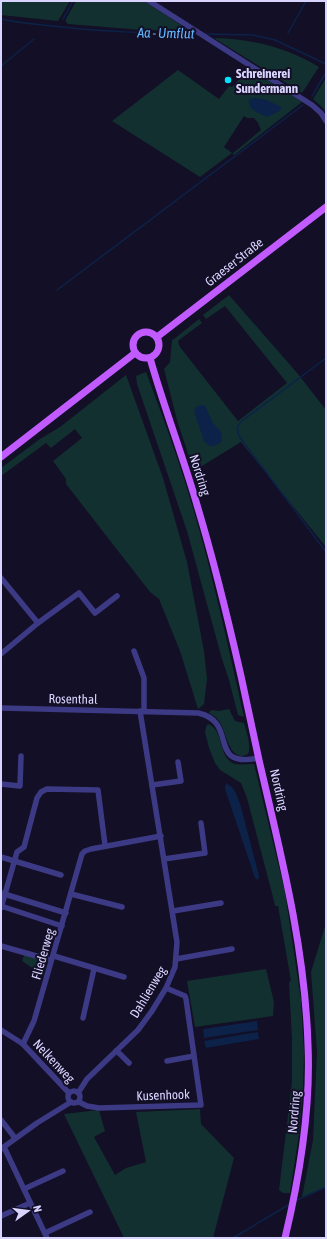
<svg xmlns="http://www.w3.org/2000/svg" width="327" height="1239" font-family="'Asap Condensed',sans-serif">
  <rect width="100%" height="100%" fill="#130f26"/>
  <g fill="#12302f">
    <path d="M1,1H70L58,21L1,15Z"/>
    <path d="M76,1H144L190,31L142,30L68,24L66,22V19Z"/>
    <path d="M214,38C253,39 285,47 319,67L302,93Z"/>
    <path d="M252,69L302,102L234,155L232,154L261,130L258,123L254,118H247L244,116L224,147L232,153L200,177L112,121L178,70L219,99L229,86L232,87L241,77Z"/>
    <path d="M326,78V113L323,108L313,99Z"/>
    <path d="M229,295L298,374L326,410V547L241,442L202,466L191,463L177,420L164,369L170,362L172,340L174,339L199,319L202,323L179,340L178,342L180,347L238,421L287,383L225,306L206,319L203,315Z"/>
    <path d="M146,372C156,399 166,425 175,452C205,538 224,628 244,717L238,715L229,680L222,659L187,531L137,384L136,376Z"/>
    <path d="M126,375L163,478L187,562L204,651L207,679L204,704L198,709L180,651L159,599L150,592L66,484V479L53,461L82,438L75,429L51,448L46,443L1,476V468L40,439L60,427Z"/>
    <path d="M229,709L235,721L244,723C246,729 252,749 248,754C246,755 244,756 242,756C228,756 226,730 219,721C216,717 213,715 209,713L211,710L219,711Z"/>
    <path d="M208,724C225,730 217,758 235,764C241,765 248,764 254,764L285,892L301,1000L304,1053L303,1091L299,1134L290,1193H283L279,1190L292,1082V1040L289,982L291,981L278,906H275L273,897L247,798L241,783L220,770L215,763L209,748L205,732L206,727Z"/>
    <path d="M326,923V1187L302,1197L313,1140L317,1052L311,972Z"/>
    <path d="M25,953L47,959L44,976L22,961Z"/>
    <path d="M266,969L274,1002L273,1016L195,1027L187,981Z"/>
    <path d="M200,1109L201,1124L234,1158L213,1238H124L64,1114L99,1110L105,1131L94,1137L115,1175L126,1168L146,1162L136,1112Z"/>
  </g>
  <g fill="#0c2248">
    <path d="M255,98L267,100L281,107V109L280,111L267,117C259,113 247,110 249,99Z"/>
    <path d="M202,405L205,406L213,423L221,432L222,441L220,443L216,445L213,446L208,445L204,441L194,411C195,407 198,406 202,405Z"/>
    <path d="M226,783L232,787L236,793L241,807L259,876L258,880L255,878L226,792L225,788Z"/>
    <path d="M257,1021L258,1030L204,1038L203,1029Z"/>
    <path d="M258,1032L259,1039L206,1048L204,1041Z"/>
  </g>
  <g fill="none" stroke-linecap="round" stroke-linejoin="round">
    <g stroke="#0c2248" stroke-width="1.5">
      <path d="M1,19C18,23 35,24 53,26C100,32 148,33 196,34"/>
      <path d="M63,19L73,1"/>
      <path d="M288,33L306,1"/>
      <path d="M204,34L253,35L275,40L326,64"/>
      <path d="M1,66L34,39"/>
      <path d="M312,96L325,74"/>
      <path d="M57,290L303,105"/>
      <path d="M326,358L242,421C236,426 237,429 239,436L326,552"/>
      <path d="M297,1200L326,1187"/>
      <path d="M233,1238L290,1204"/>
    </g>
    <g stroke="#3d3a85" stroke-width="5.5">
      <path d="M149,1L312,105L321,113L326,121"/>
      <path d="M1,578L38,623L1,654"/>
      <path d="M38,623L79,593L95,613L117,596"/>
      <path d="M134,651L144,678V711"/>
      <path d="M1,708L198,713C240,722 205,769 259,758"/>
      <path d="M1,784L20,786L21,756"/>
      <path d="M152,785L181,781L178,762"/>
      <path d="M1,857L61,875"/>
      <path d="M164,859L205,853L201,823"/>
      <path d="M1,893L66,913"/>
      <path d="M71,894L122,907"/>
      <path d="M1,906L62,926"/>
      <path d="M1,908L17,852L24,847L37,798L41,792L47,789L98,790L105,845"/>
      <path d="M173,911L221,903"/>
      <path d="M1,946L47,959"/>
      <path d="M54,956L124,977"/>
      <path d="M176,959L232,949"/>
      <path d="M83,1018L94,969"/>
      <path d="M34,1021L82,854L85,851L91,849L161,836"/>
      <path d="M1,1030L23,1044L69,1093"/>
      <path d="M23,1044L33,1023"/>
      <path d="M116,1051L120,1054L129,1063"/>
      <path d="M167,1061L194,1056"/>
      <circle cx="74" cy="1097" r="6"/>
      <path d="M78,1093L87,1079L138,1030L152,1011L166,988L175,967L177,942L140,711"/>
      <path d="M79,1102L87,1106L99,1108L201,1105L186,999L185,996L166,988"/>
      <path d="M1,1120L15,1138"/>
      <path d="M4,1147L47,1238"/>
      <path d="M1,1149L37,1123L71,1102"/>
      <path d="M24,1189L63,1171"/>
      <path d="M1,1216L30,1203"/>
      <path d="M45,1233L90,1212"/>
    </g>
    <g stroke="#c25bff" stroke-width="7">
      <circle cx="146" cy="345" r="13"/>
      <path d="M157,337L326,207"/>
      <path d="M150,358C164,408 183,456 197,505C214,561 228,619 241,676C247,704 253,732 259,760C281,855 305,947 308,1045C311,1110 300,1175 285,1238"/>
      <path d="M1,457L135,353"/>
    </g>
  </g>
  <circle fill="#00e5ff" stroke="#130f26" stroke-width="1.5" cx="228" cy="80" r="4"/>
  <g text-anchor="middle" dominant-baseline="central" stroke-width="4" stroke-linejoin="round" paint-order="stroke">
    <g font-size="13" font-weight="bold" fill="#d9d4ff" stroke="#130f26" text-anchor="start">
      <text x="236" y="73">Schreinerei<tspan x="236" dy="15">Sundermann</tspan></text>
    </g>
    <g font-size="13" fill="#d9d4ff" stroke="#130f26">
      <text transform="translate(234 262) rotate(-38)">Graeser Straße</text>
      <text transform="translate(200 475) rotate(72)">Nordring</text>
      <text transform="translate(73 699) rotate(1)">Rosenthal</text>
      <text transform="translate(279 790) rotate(77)">Nordring</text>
      <text transform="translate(43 954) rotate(-74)">Fliederweg</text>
      <text transform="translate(148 992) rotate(-59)">Dahlienweg</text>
      <text transform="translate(54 1061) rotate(47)">Nelkenweg</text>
      <text transform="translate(163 1095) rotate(-2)">Kusenhook</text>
      <text transform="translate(294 1112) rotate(-85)">Nordring</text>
    </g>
    <g font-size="14" font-style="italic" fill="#62b6ff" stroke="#130f26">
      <text transform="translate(166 33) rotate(1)">Aa - Umflut</text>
    </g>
  </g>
  <rect width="327" height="1239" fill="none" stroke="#d9d4ff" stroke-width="4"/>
  <g transform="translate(28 1211) rotate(76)" stroke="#130f26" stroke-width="3" paint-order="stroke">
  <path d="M0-3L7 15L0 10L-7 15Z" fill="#d9d4ff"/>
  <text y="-6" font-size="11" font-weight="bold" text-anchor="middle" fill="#d9d4ff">N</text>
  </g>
</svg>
